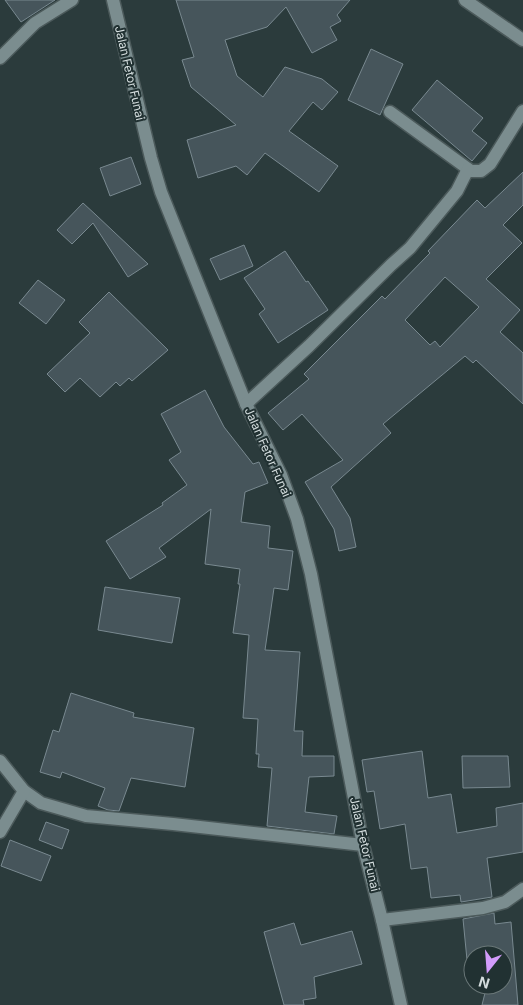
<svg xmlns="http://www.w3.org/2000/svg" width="523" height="1005" font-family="Inter,sans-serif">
  <rect width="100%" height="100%" fill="#2b3b3c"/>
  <g fill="#46555b" stroke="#798990" fill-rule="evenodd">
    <path d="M5,0H55L21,22Z"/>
    <path d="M176,0H350L337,15L341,21L330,27L337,40L312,53L286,7L267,27L225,40L237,76L263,97L285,67L322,79L338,92L322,110L313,102L289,131L338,166L319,192L265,153L247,175L236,166L198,178L187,140L236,125L191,87L182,60L194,57Z"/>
    <path d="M371,49L403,64L380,115L348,100Z"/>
    <path d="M437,80L483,118L472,131L487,143L472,161L412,110Z"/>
    <path d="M131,157L141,184L110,196L100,168Z"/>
    <path d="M523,172V205L503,225L522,243L486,279L520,310L500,332L523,353V404L476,360L473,363L465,356L383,424L391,433L331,487L350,518L356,547L339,551L334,529L305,482L343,460L302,414L283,430L268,413L309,379L304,374L382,296L385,299L430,253L428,251L477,200L485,208ZM445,277L479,307L440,347L435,341L430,345L405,320Z"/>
    <path d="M83,203L96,215L148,264L128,277L93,223L72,244L57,230Z"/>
    <path d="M244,245L253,266L220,280L210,259Z"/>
    <path d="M285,251L306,282L308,281L328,310L278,343L259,314L265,309L244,278Z"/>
    <path d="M38,280L65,300L46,324L19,303Z"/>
    <path d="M109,292L168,350L132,381L129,378L120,386L116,382L100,397L80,378L65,392L47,374L90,333L79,322Z"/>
    <path d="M205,390L224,427L253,464L259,462L268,483L245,492L241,522L270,526L268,548L293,551L288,590L274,588L265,650L300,652L294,731H303L302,756H334V776L309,777L305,812L337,816L334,834L267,826L272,768L258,767L259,754H256L258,719L243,718L249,635L233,633L240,584H238L240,569L205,564L211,509L159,548L166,557L130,579L106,541L163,505L162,503L187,485L169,460L181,452L161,414Z"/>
    <path d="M105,587L180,598L172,643L98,630Z"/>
    <path d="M71,693L134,713L133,717L194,728L185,787L131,778L119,811L108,810L98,806L105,788L62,772L60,778L40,772L53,730L59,732Z"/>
    <path d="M422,751L428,798L451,794L457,833L497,826L496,808L523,803V852L487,858L492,897L461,902L460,895L431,898L427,867L411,869L405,824L380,829L374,791L367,792L362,760Z"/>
    <path d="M462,756H508L510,787L463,788Z"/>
    <path d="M46,822L69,830L62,849L39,840Z"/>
    <path d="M10,840L51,856L41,881L1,866Z"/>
    <path d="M494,913L495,924L511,922L518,1005H482L487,985H503V955H473V970H468L463,919Z"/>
    <path d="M294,923L301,945L352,931L362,964L314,977L316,998L303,1000L304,1005H284L264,932Z"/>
  </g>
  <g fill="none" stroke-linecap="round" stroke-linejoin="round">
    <g stroke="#4c5a5b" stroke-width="15">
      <g id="minor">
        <path d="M113,0L151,158L161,192L246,404L281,475L297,519L311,574L363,845L382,920L401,1005"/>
        <path d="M465,0L523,40"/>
        <path d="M0,58L35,23L72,0"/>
        <path d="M390,112L471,171H481L490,164L523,111"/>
        <path d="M246,404L309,346L391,265L410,248L457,191L468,169"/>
        <path d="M0,761L24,791L41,803L86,816L173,824L363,845"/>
        <path d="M0,832L24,791"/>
        <path d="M382,920L483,908L505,902L523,889"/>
      </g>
    </g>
    <use href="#minor" stroke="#7b8d8f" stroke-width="12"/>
  </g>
  <g text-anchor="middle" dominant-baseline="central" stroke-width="4" stroke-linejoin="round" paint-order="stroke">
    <g font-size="12" fill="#d4ddde" stroke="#213132">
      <text transform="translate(130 73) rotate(77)">Jalan Fetor Funai</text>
      <text transform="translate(268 452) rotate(66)">Jalan Fetor Funai</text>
      <text transform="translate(365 844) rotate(77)">Jalan Fetor Funai</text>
    </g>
  </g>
  <g transform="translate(488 970) rotate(197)"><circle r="24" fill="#213132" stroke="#697677"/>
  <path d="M0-4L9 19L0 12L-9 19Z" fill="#d39cfc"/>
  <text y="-8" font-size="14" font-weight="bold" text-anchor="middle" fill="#d4ddde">N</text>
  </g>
</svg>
